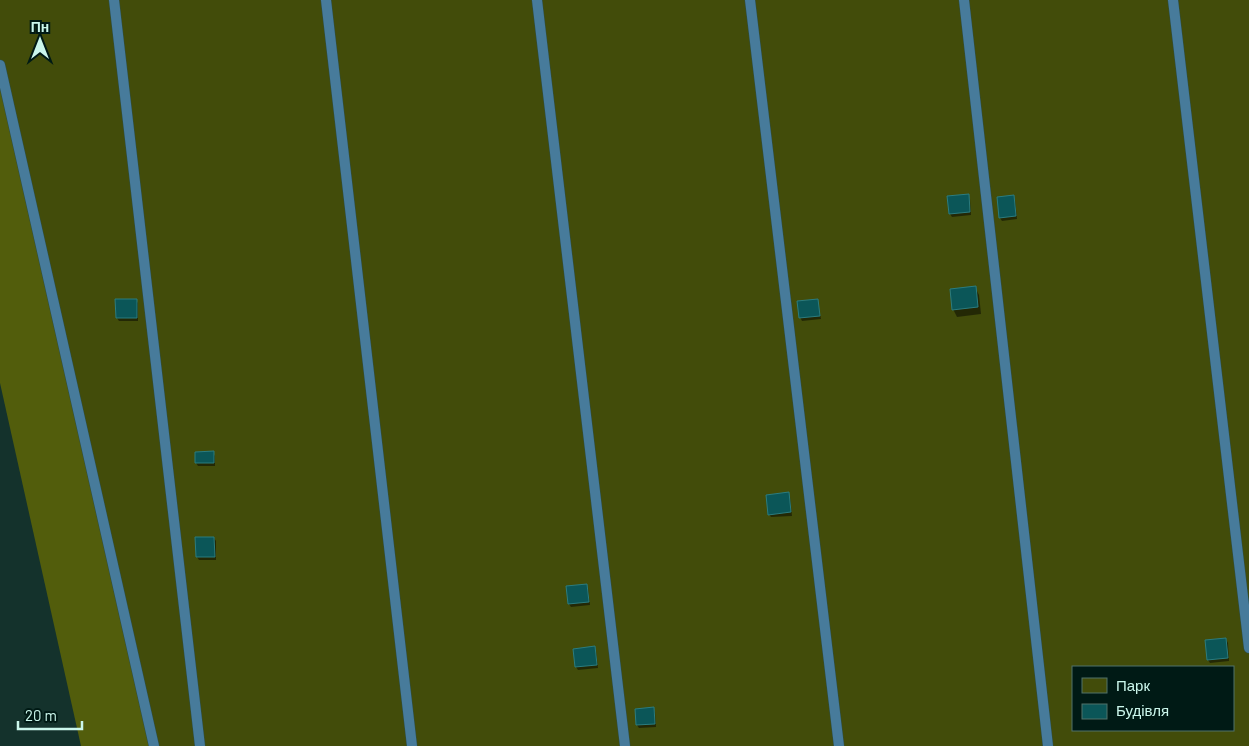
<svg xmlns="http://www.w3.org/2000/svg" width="1249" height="746" font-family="Barlow,sans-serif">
  <rect width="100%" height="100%" fill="#14322c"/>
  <path fill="#424c0a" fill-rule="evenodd" d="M0,0H1249V746H154L0,65ZM1073,667H1233V730H1073Z"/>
  <path fill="#525d0c" d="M0,65L154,746H81L0,383Z"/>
  <g fill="#0007">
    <path d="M968,196L970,199L971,215L952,217L950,214L949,198Z"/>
    <path d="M1013,197L1015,200L1017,219L1002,221L1000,218Z"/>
    <path d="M975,287L979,295L981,314L957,317L953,309Z"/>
    <path d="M117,300H136L138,303V321H119L117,318Z"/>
    <path d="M817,300L821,319L802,321L800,317Z"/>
    <path d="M196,453H213L215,456V466H198L196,463Z"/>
    <path d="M788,494L790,497L792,516L771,517L769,514Z"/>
    <path d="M214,538L216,541V560H199L197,557Z"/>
    <path d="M586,585L588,588L590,605L571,607L569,604Z"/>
    <path d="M1226,639L1228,643L1229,661L1210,663L1208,660Z"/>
    <path d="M594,647L596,651L598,668L578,670L576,667Z"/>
    <path d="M653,709L655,712L656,727L639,728L637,725L636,710Z"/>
  </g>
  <g fill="#0b5658" stroke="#2b7c7f">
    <path d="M969,194L970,212L949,214L947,196Z"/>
    <path d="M1014,195L1016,216L999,218L997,197Z"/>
    <path d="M976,286L978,307L952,310L950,289Z"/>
    <path d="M115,299H137V318H116Z"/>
    <path d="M818,299L820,316L799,318L797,301Z"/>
    <path d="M214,451V463H195V452Z"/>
    <path d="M789,492L791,512L768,515L766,495Z"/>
    <path d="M195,537H214L215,557H196Z"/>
    <path d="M587,584L589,602L568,604L566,586Z"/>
    <path d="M1226,638L1228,658L1207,660L1205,640Z"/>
    <path d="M595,646L597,665L575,667L573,649Z"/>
    <path d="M654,707L655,724L636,725L635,709Z"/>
  </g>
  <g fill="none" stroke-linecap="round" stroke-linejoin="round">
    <g stroke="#2e4e47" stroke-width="11">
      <g id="lane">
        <path d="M114,0L200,746"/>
        <path d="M326,0L412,746"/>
        <path d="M537,0L625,746"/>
        <path d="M750,0L839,746"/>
        <path d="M964,0L1048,746"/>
        <path d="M1173,0L1249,648"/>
        <path d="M0,65L154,746"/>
      </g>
    </g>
    <use href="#lane" stroke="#477b9b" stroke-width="10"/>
  </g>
  <rect x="1072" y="666" width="162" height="65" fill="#001a15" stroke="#51726b"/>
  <rect x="1082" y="678" width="25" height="15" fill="#424c0a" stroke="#51726b"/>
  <text x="1116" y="691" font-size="15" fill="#cbf7ec">Парк</text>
  <rect x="1082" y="704" width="25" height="15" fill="#0b5658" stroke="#51726b"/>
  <text x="1116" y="716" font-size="15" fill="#cbf7ec">Будівля</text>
  <g transform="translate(40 40)" stroke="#001a15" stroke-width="4" paint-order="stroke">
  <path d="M0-4L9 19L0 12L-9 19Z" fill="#cbf7ec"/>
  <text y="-8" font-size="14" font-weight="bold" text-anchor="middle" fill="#cbf7ec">Пн</text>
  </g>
  <path d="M18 721v8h64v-8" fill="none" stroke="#cbf7ec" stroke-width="2.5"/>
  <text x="25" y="721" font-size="15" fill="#cbf7ec" stroke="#001a15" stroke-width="4" paint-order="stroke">20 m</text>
</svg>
